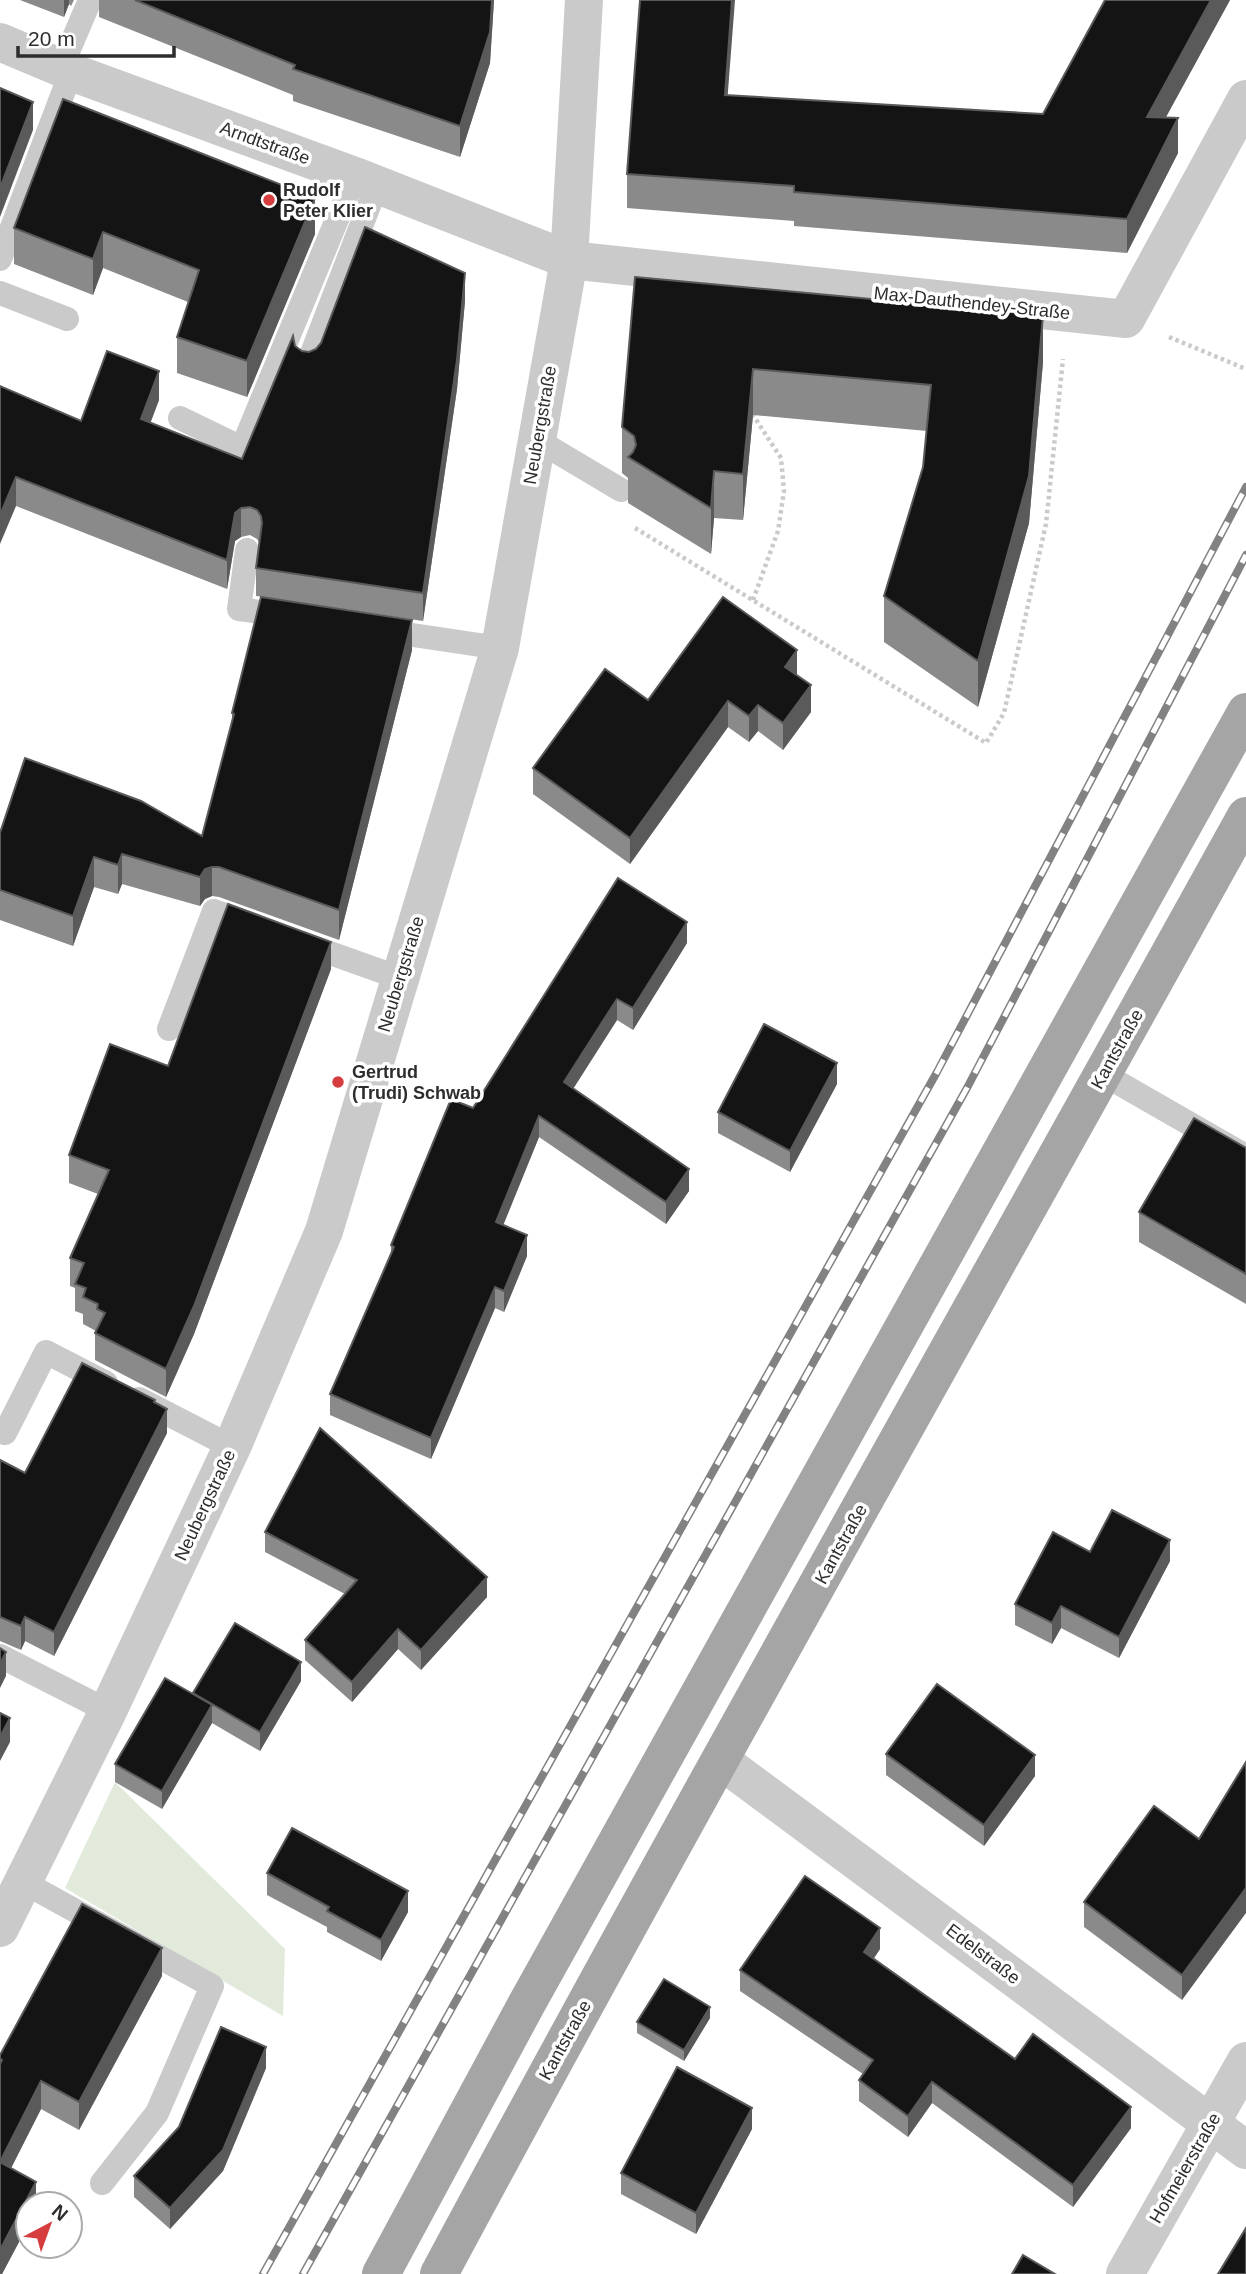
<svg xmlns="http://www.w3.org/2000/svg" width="1246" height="2274" font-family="Helvetica,sans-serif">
  <rect width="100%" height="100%" fill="#fff"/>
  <path fill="#e2eadc" d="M115,1782L285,1949L283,2016L65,1888Z"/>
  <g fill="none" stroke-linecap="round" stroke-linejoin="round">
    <g stroke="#cacaca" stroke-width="4.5" stroke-dasharray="3.5 3.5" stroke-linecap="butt">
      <path d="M1169,337L1246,369"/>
      <path d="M635,528L986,743L1004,713L1046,524L1063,359"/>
      <path d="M753,600L778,531L784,491L781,458L753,415"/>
    </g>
    <g stroke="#cacaca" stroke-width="24">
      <path d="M61,68L90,0"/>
      <path d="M0,259L71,72"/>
      <path d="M0,293L67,319"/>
      <path d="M307,366L377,185"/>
      <path d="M180,418L242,448L355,176"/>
      <path d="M537,440L621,490"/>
      <path d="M247,550L239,609L288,616"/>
      <path d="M379,630L500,648"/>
      <path d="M302,943L400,978"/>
      <path d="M169,1029L214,911L254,925"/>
      <path d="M1103,1074L1246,1156"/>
      <path d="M139,1399L232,1447"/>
      <path d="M0,1431L5,1433L46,1352L106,1383"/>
      <path d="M0,1656L108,1711"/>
      <path d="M23,1882L212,1986L157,2113L102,2183"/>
    </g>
    <g stroke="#cacaca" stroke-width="38">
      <path d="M0,42L71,72L355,176L569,260L1126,319L1246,99"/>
      <path d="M720,1760L1246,2150"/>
      <path d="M0,1928L108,1711L232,1447L324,1231L500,648L569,260L584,0"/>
      <path d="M1125,2274L1246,2061"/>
    </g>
    <g stroke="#a5a5a5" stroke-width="38">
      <path d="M381,2274L526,2005L1246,712"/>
      <path d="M439,2274C702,1784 977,1302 1246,816"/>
    </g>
    <g stroke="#828282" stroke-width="8">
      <g id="rail">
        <path d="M263,2274L937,1072L1246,487"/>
        <path d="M303,2274L967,1088L1246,555"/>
      </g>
    </g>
    <use href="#rail" stroke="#fff" stroke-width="5" stroke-dasharray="16" stroke-linecap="butt"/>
  </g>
  <g fill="#8a8a8a">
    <path d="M20,0H74L71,6L69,4L64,17Z"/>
    <path d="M99,0H494L490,63L460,157L293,101V95L99,17Z"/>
    <path d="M1105,0H1230L1165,118L1178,153L1127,253L794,226V221L627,208V174L728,95L1043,114Z"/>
    <path d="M14,228L315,234L247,397L177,373V337L188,302L103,268L93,295L14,264Z"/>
    <path d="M635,277L1043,362L1029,523L978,707L884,642V596L923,467L927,431L753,415L743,520L714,518L711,554L628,503V478L622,473V427Z"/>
    <path d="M465,301L457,389L423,621L256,596V568L259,542L257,539L250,535L241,537L235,541L227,589L16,506L0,386L81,421L159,400L150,423L242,459L295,346L302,351L309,352Z"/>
    <path d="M412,650L339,940L219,897L212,896L205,899L200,906L122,884L118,894L94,887L73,946L0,920V833L202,836L232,720V713Z"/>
    <path d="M797,675L811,712L783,750L758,731L749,742L728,727L630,864L533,794V768L648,700Z"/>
    <path d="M687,943L633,1030L617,1020L573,1089L689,1191L666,1224L539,1137L503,1225L527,1256L504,1312L495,1308L431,1459L330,1415V1394L391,1253V1245L473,1108Z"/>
    <path d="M331,969L194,1334L166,1397L95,1360V1333L96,1331L83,1324V1314L75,1311V1288L70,1286V1258L98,1194L69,1183V1155L168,1066Z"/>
    <path d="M837,1084L790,1172L718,1133V1112Z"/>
    <path d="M1246,1148V1304L1139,1242V1212Z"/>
    <path d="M155,1403L167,1433L54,1656L25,1641L21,1650L0,1641V1460L25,1473Z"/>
    <path d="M265,1532L487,1597L421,1670L398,1649L352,1702L305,1660V1640L345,1594L265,1552Z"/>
    <path d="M1090,1552L1170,1561L1119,1658L1061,1628L1052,1644L1015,1625V1604Z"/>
    <path d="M301,1681L260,1751L212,1723L162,1809L115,1782V1764L193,1694V1693Z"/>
    <path d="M886,1754L1035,1776L984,1846L886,1775Z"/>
    <path d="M1199,1839L1182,2000L1084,1927V1902Z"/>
    <path d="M267,1873L408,1912L381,1961L327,1932V1927L267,1895Z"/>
    <path d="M880,1949L874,1958L1015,2059L1131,2128L1073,2207L932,2103L908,2137L859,2101V2080L863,2074L740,1991V1970Z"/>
    <path d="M162,1976L79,2130L41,2109L11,2168L36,2204H28V2225L2,2274H0V2055Z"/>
    <path d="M710,2018L684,2061L637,2033V2022Z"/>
    <path d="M266,2068L223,2171L170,2229L134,2197V2176Z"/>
    <path d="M752,2129L696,2234L621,2194V2173Z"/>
  </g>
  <g fill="#5a5a5a">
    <path d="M64,0H69V4L64,17Z"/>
    <path d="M492,0H494L490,63L460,157V126Z"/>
    <path d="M732,0H735L725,130V95Z"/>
    <path d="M1211,0H1230L1147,152V117Z"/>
    <path d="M33,102V130L0,217V188Z"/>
    <path d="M1178,118V153L1127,253V219Z"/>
    <path d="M315,198V234L247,397V361Z"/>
    <path d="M103,232V268L93,295V259Z"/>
    <path d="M465,273V301L457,389L423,621V593Z"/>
    <path d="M1043,315V362L1029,523L978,707V661Z"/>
    <path d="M753,369V415L743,520V474Z"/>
    <path d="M159,371V400L141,448V419Z"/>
    <path d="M714,471V518L711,554V508Z"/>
    <path d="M16,477V506L0,544V515Z"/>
    <path d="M241,508V537L235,541L227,589V560L235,513Z"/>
    <path d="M412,620V650L339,940V910Z"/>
    <path d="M797,650V677L785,667Z"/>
    <path d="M811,685V712L783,750V723Z"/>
    <path d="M728,701V727L630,864V838Z"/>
    <path d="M758,705V731L749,742V716Z"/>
    <path d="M122,854V884L118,894V865Z"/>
    <path d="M94,857V887L73,946V916Z"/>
    <path d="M212,867V896L205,899L200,906V877L205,869Z"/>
    <path d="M687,922V943L633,1030V1008Z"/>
    <path d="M331,942V969L194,1334L166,1397V1369Z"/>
    <path d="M617,999V1020L564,1103V1082Z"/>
    <path d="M837,1063V1084L790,1172V1151Z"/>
    <path d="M539,1116V1137L496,1243V1222Z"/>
    <path d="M689,1169V1191L666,1224V1202Z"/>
    <path d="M527,1235V1256L504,1312V1291Z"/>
    <path d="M495,1287V1308L431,1459V1438Z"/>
    <path d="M167,1409V1433L54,1656V1632Z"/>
    <path d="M1170,1540V1561L1119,1658V1637Z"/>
    <path d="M487,1577V1597L421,1670V1650Z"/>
    <path d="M1061,1606V1628L1052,1644V1623Z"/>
    <path d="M25,1617V1641L21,1650V1626Z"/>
    <path d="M398,1629V1649L352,1702V1682Z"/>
    <path d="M6,1652V1676L0,1688V1664Z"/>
    <path d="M301,1662V1681L260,1751V1732Z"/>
    <path d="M212,1705V1723L162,1809V1791Z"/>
    <path d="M10,1718V1742L0,1761V1737Z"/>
    <path d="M1035,1755V1776L984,1846V1825Z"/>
    <path d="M1246,1888V1913L1182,2000V1975Z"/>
    <path d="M408,1891V1912L381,1961V1940Z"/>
    <path d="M880,1928V1949L864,1973V1952Z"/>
    <path d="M162,1948V1976L79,2130V2102Z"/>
    <path d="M710,2007V2018L684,2061V2050Z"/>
    <path d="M266,2047V2068L223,2171L170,2229V2208Z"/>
    <path d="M41,2081V2109L0,2190V2162Z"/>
    <path d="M932,2082V2103L908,2137V2116Z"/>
    <path d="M1131,2107V2128L1073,2207V2185Z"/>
    <path d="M752,2108V2129L696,2234V2213Z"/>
    <path d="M36,2182V2204H28V2225L2,2274H0V2250Z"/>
  </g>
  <g fill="#141414" stroke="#5a5a5a" stroke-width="2">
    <path d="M135,0H492L490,32L460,126L293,69L295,65Z"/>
    <path d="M640,0H732L725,95L1043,114L1105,0H1211L1147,117L1178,118L1127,219L794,192V186L627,174Z"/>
    <path d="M0,88L33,102L0,188Z"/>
    <path d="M63,99L315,198L247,361L177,337L199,270L103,232L93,259L14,228Z"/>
    <path d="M365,227L465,273L457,360L423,593L256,568L262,523L261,516L257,510L250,507L241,508L235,513L227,560L16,477L0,515V386L81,421L107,351L159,371L141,419L242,459L293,336L295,346L302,351L309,352L316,349L321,343Z"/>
    <path d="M635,277L1043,315L1029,476L978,661L884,596L923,467L931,385L753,369L743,474L714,471L711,508L628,457L633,452L636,445L634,436L622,427Z"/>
    <path d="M261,597L412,620L339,910L219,867H212L205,869L200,877L122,854L118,865L94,857L73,916L0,890V833L25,758L141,801L202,836L234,714L232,713Z"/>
    <path d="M723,597L797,650L785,667L811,685L783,723L758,705L749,716L728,701L630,838L533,768L605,669L648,700Z"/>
    <path d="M618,878L687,922L633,1008L617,999L564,1082L689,1169L666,1202L539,1116L496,1222L527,1235L504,1291L495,1287L431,1438L330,1394L394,1247L391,1245L451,1099L473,1108Z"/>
    <path d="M228,904L331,942L194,1306L166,1369L95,1333L105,1313L97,1309L98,1304L83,1297L86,1288L75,1284L84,1263L70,1258L109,1170L69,1155L110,1044L168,1066Z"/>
    <path d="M764,1024L837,1063L790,1151L718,1112Z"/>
    <path d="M1194,1118L1246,1148V1274L1139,1212Z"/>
    <path d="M82,1363L155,1400L154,1402L167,1409L54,1632L25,1617L21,1626L0,1617V1460L25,1473Z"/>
    <path d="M320,1428L487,1577L421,1650L398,1629L352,1682L305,1640L357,1580L265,1532Z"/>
    <path d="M1112,1510L1170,1540L1119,1637L1061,1606L1052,1623L1015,1604L1053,1532L1090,1552Z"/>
    <path d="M235,1623L301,1662L260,1732L193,1693Z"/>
    <path d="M0,1648L6,1652L0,1664Z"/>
    <path d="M165,1678L212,1705L162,1791L115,1764Z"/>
    <path d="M937,1684L1035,1755L984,1825L886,1754Z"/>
    <path d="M0,1713L10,1718L0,1737Z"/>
    <path d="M1246,1762V1888L1182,1975L1084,1902L1154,1806L1199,1839Z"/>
    <path d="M292,1828L408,1891L381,1940L327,1911L329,1907L267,1873Z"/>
    <path d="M805,1876L880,1928L864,1952L1015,2059L1033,2034L1131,2107L1073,2185L932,2082L908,2116L859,2080L873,2060L740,1970Z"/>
    <path d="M82,1904L162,1948L79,2102L41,2081L0,2162L36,2182L0,2250V2064L2,2060L0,2059V2055Z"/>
    <path d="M664,1979L710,2007L684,2050L637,2022Z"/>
    <path d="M221,2027L266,2047L223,2150L170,2208L134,2176L179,2127Z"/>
    <path d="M677,2067L752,2108L696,2213L621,2173Z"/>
    <path d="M1246,2228V2274H1218Z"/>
    <path d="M1023,2255L1055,2274H1012Z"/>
  </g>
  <g fill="#d63d3e" stroke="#fff" stroke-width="2.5">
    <circle cx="269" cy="200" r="7"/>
    <circle cx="338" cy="1082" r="7"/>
  </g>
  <g text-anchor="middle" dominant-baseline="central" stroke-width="7" stroke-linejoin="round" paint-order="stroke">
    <g font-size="18" fill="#2d2d2d" stroke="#fff">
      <text transform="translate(265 143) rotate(20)">Arndtstraße</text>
      <text transform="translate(972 303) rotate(6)">Max-Dauthendey-Straße</text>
      <text transform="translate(540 425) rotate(-80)">Neubergstraße</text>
      <text transform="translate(401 974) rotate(-73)">Neubergstraße</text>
      <text transform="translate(1117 1049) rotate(-61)">Kantstraße</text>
      <text transform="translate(205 1505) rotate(-65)">Neubergstraße</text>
      <text transform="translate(841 1544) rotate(-61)">Kantstraße</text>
      <text transform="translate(983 1954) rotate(37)">Edelstraße</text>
      <text transform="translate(565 2040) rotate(-61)">Kantstraße</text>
      <text transform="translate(1185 2168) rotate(-60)">Hofmeierstraße</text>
    </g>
    <g font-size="18" font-weight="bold" fill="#2d2d2d" stroke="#fff" text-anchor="start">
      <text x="283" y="190">Rudolf<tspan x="283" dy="21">Peter Klier</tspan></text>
      <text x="352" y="1072">Gertrud<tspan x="352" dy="21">(Trudi) Schwab</tspan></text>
    </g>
  </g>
  <g transform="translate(49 2225) rotate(41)"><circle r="33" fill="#ffffff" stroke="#ababab" stroke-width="2"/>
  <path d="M0-5L12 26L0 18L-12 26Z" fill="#d63d3e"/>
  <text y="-10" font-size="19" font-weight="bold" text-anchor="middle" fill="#2d2d2d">N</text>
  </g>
  <path d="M18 46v10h156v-10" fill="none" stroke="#2d2d2d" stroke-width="3.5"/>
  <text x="28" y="46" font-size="21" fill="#2d2d2d" stroke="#ffffff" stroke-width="5" paint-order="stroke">20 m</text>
</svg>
